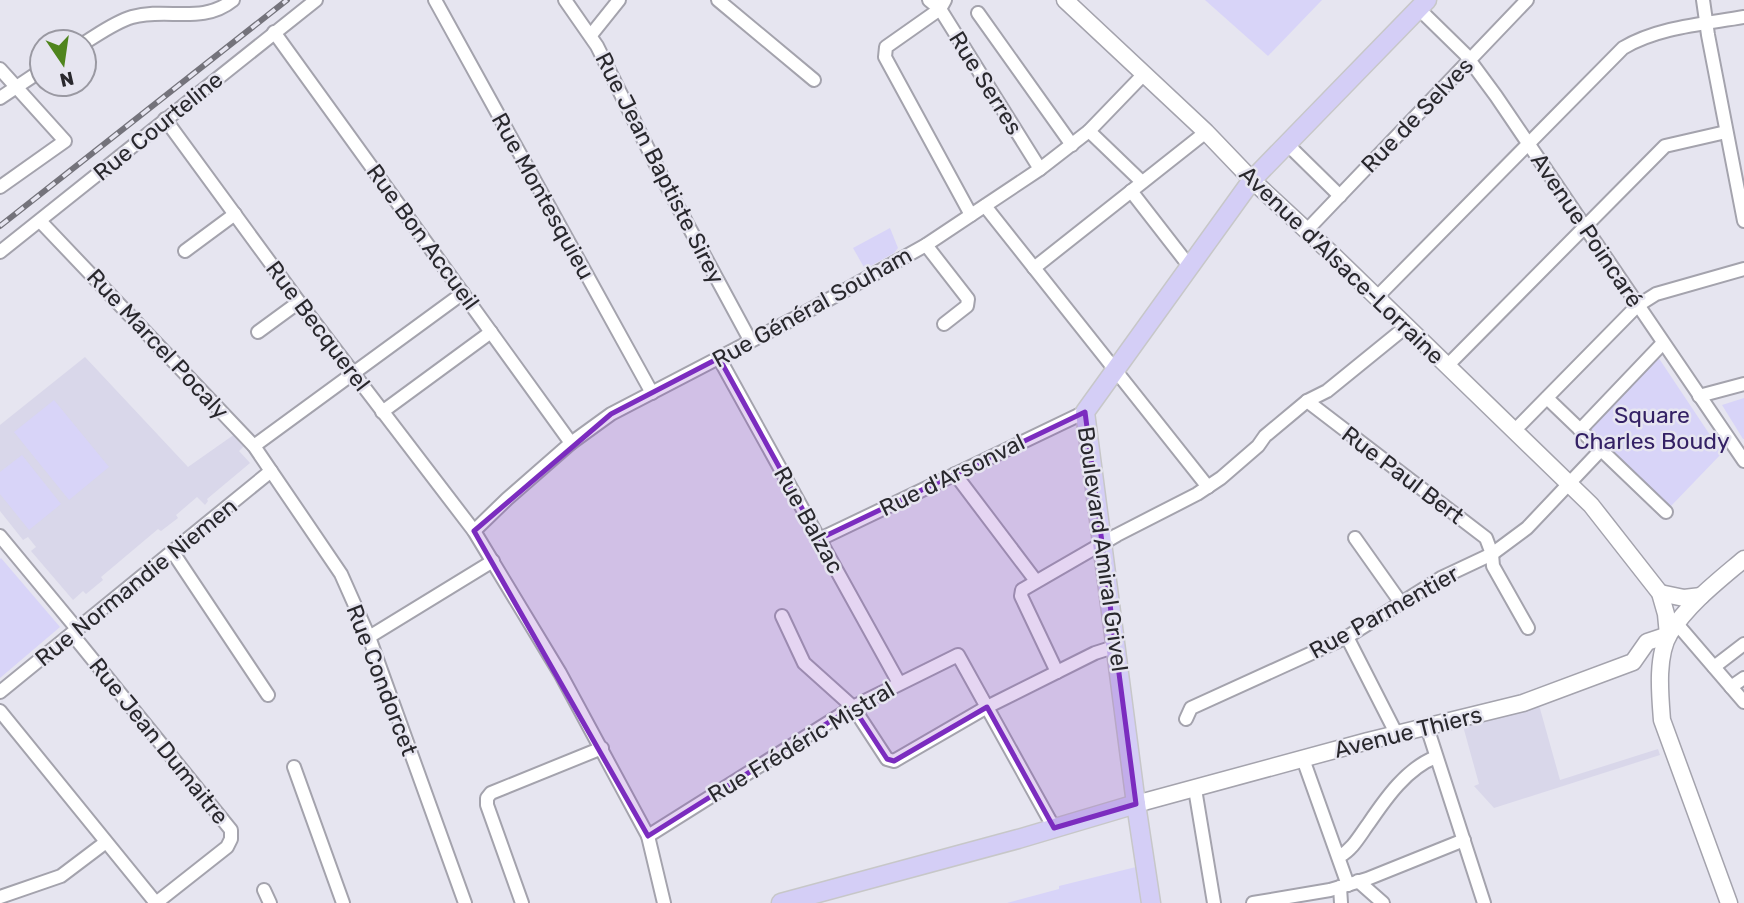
<svg xmlns="http://www.w3.org/2000/svg" width="1744" height="903" font-family="Rubik,sans-serif">
  <rect width="100%" height="100%" fill="#e6e5f0"/>
  <g fill="#d9d7ea">
    <path d="M85,357L188,467L235,434L245,445L239,451L250,463L207,499L208,501L205,505L197,497L176,515L178,518L161,531L158,529L101,577L103,580L86,594L83,591L73,600L31,551L36,547L28,537L23,540L0,511V425Z"/>
    <path d="M1539,705L1560,780L1658,749L1660,755L1494,808L1474,786L1479,784L1463,726Z"/>
  </g>
  <g fill="#d8d4f8">
    <path d="M1205,0H1322L1268,56Z"/>
    <path d="M890,228L898,248L894,253L865,269L853,248Z"/>
    <path d="M1658,357L1722,453L1670,507L1589,429Z"/>
    <path d="M1744,398V439H1743L1722,405Z"/>
    <path d="M54,400L109,467L69,500L14,432Z"/>
    <path d="M22,455L61,504L29,530L0,494V472Z"/>
    <path d="M1,558L60,627L0,678V559Z"/>
    <path d="M1136,867L1141,903H1007L1059,889V886Z"/>
  </g>
  <g fill="none" stroke-linecap="round" stroke-linejoin="round">
    <g stroke="#a4a3ad" stroke-width="16">
      <g id="minor">
        <path d="M435,0L652,393"/>
        <path d="M565,0L597,46L664,181L750,340"/>
        <path d="M718,0L814,80"/>
        <path d="M929,0L940,9L1040,169"/>
        <path d="M945,0L940,9L886,47L885,57L971,215"/>
        <path d="M1703,0L1708,35L1744,221"/>
        <path d="M1419,9L1465,54L1496,96L1744,461"/>
        <path d="M978,13L1072,145"/>
        <path d="M274,32L571,443"/>
        <path d="M591,35L619,0"/>
        <path d="M84,43C99,34 115,22 132,17C167,7 202,25 233,0"/>
        <path d="M0,69L65,141L0,187"/>
        <path d="M0,98L42,70"/>
        <path d="M165,119L299,302L474,531L560,673L648,836L664,903"/>
        <path d="M1089,131L1142,182"/>
        <path d="M1286,143L1340,196"/>
        <path d="M1131,191L1190,267"/>
        <path d="M985,206L1208,487"/>
        <path d="M40,221L254,446L341,574L369,637L465,903"/>
        <path d="M1307,230L1527,0"/>
        <path d="M926,245L968,299L967,306L944,324"/>
        <path d="M185,251L235,214"/>
        <path d="M0,252L316,0"/>
        <path d="M1034,268L1206,132"/>
        <path d="M1377,297L1623,48C1658,27 1704,24 1744,17"/>
        <path d="M258,332L299,302"/>
        <path d="M719,358L899,683"/>
        <path d="M1448,365L1665,146L1726,132"/>
        <path d="M1699,396L1744,384"/>
        <path d="M1547,398L1666,512"/>
        <path d="M1307,401L1486,538L1492,554L1493,566L1528,628"/>
        <path d="M382,412L491,332"/>
        <path d="M1515,430L1637,306L1656,294L1744,269"/>
        <path d="M1580,430L1662,344"/>
        <path d="M254,446L463,293"/>
        <path d="M955,474L1036,581"/>
        <path d="M474,531L507,499L571,443L611,414L799,316L926,245L1040,169L1089,131L1144,74"/>
        <path d="M0,536L77,629"/>
        <path d="M1355,538L1401,603"/>
        <path d="M820,539L1085,412"/>
        <path d="M172,551L268,695"/>
        <path d="M782,616L804,663L853,707L887,759L894,761L987,707L1095,653L1117,646"/>
        <path d="M1677,624L1744,702"/>
        <path d="M72,634L231,830V839L227,847L156,903"/>
        <path d="M369,637L493,561"/>
        <path d="M1347,637L1397,735"/>
        <path d="M1714,667L1744,644"/>
        <path d="M1057,672L1021,596L1022,590L1117,535L1197,494L1221,478L1258,446L1265,436L1307,401L1327,391L1407,326"/>
        <path d="M1731,687L1744,678"/>
        <path d="M0,692L271,471"/>
        <path d="M0,711L156,903"/>
        <path d="M1186,719L1191,708L1347,637L1441,578L1492,554L1527,528L1598,453"/>
        <path d="M1427,727L1484,903"/>
        <path d="M1303,759L1348,885"/>
        <path d="M294,767L343,903"/>
        <path d="M1195,789L1214,903"/>
        <path d="M648,836L853,707L958,655L1054,828"/>
        <path d="M1340,856C1353,849 1360,835 1369,823C1386,798 1407,768 1436,757"/>
        <path d="M1358,881L1383,903"/>
        <path d="M1340,887L1341,903"/>
        <path d="M264,890L270,903"/>
        <path d="M0,897L61,876L106,842"/>
        <path d="M522,903L487,805V798L491,793L602,748"/>
        <path d="M1253,903L1330,890L1367,879L1464,840"/>
      </g>
    </g>
    <g stroke="#a4a3ad" stroke-width="19">
      <g id="secondary">
        <path d="M1065,0L1206,132L1252,180L1333,255L1591,505L1660,593L1666,614L1668,635"/>
        <path d="M1660,593L1684,598L1701,596"/>
        <path d="M1136,804L1368,741L1523,703L1633,662L1647,642L1668,635"/>
        <path d="M1729,903L1662,720C1660,695 1656,655 1670,633C1688,604 1718,581 1744,559"/>
      </g>
    </g>
    <g stroke="#c7c7c8" stroke-width="21">
      <g id="primary">
        <path d="M781,903L1018,839L1136,804"/>
        <path d="M1151,903L1136,804L1085,412L1252,180L1427,0"/>
      </g>
    </g>
    <use href="#minor" stroke="#fff" stroke-width="12"/>
    <use href="#secondary" stroke="#fff" stroke-width="16"/>
    <use href="#primary" stroke="#d4cef6" stroke-width="18"/>
    <g stroke="#74737b" stroke-width="6">
      <path id="rail" d="M0,226L287,0"/>
    </g>
    <use href="#rail" stroke="#e6e5f0" stroke-width="3.5" stroke-dasharray="10" stroke-linecap="butt"/>
  </g>
  <path fill="#7b2cbf" fill-opacity="0.2" stroke="#7b2cbf" stroke-width="5" stroke-linejoin="round" d="M719,358L819,539L1085,412L1136,804L1054,828L987,707L894,761L887,759L853,707L648,836L474,531L611,414Z"/>
  <g text-anchor="middle" dominant-baseline="central" stroke-width="5" stroke-linejoin="round" paint-order="stroke">
    <g font-size="23" fill="#29282d" stroke="#e6e5f0">
      <text transform="translate(986 83) rotate(58)">Rue Serres</text>
      <text transform="translate(1417 115) rotate(-46)">Rue de Selves</text>
      <text transform="translate(158 126) rotate(-39)">Rue Courteline</text>
      <text transform="translate(660 168) rotate(63)">Rue Jean Baptiste Sirey</text>
      <text transform="translate(543 196) rotate(61)">Rue Montesquieu</text>
      <text transform="translate(1587 230) rotate(56)">Avenue Poincaré</text>
      <text transform="translate(423 237) rotate(54)">Rue Bon Accueil</text>
      <text transform="translate(1342 265) rotate(44)">Avenue d'Alsace-Lorraine</text>
      <text transform="translate(812 307) rotate(-29)">Rue Général Souham</text>
      <text transform="translate(318 326) rotate(53)">Rue Becquerel</text>
      <text transform="translate(158 344) rotate(47)">Rue Marcel Pocaly</text>
      <text transform="translate(952 475) rotate(-26)">Rue d'Arsonval</text>
      <text transform="translate(1403 475) rotate(37)">Rue Paul Bert</text>
      <text transform="translate(809 520) rotate(61)">Rue Balzac</text>
      <text transform="translate(1103 549) rotate(82)">Boulevard Amiral Grivel</text>
      <text transform="translate(136 582) rotate(-39)">Rue Normandie Niemen</text>
      <text transform="translate(1384 612) rotate(-29)">Rue Parmentier</text>
      <text transform="translate(382 680) rotate(69)">Rue Condorcet</text>
      <text transform="translate(1408 732) rotate(-14)">Avenue Thiers</text>
      <text transform="translate(159 741) rotate(51)">Rue Jean Dumaitre</text>
      <text transform="translate(801 742) rotate(-31)">Rue Frédéric Mistral</text>
    </g>
    <g font-size="23" fill="#342165" stroke="#e6e5f0">
      <text x="1652" y="415">Square<tspan x="1652" dy="26">Charles Boudy</tspan></text>
    </g>
  </g>
  <g transform="translate(63 63) rotate(167)"><circle r="33" fill="#e6e5f0" stroke="#9a99a2" stroke-width="2"/>
  <path d="M0-5L12 26L0 18L-12 26Z" fill="#4f851d"/>
  <text y="-10" font-size="19" font-weight="bold" text-anchor="middle" fill="#29282d">N</text>
  </g>
</svg>
